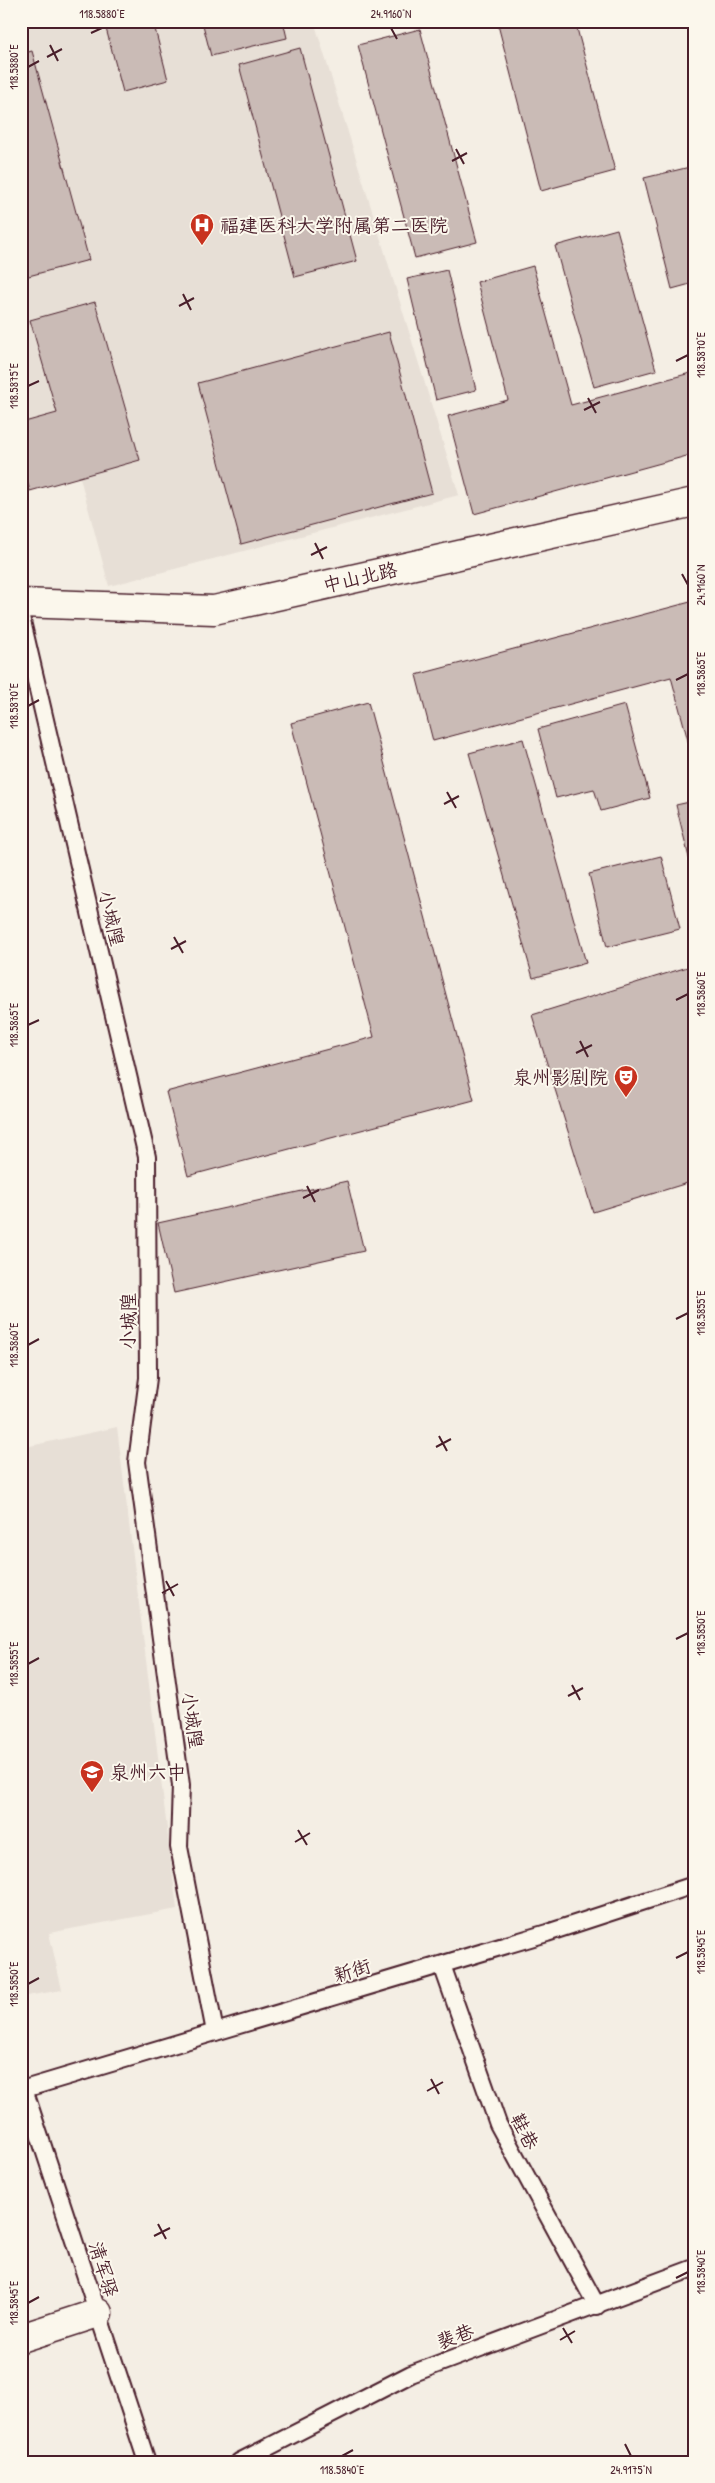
<svg xmlns="http://www.w3.org/2000/svg" width="715" height="2483" font-family="'Patrick Hand','LXGW WenKai TC',sans-serif">
  <rect width="100%" height="100%" fill="#f4eee4"/>
  <filter id="ink" filterUnits="userSpaceOnUse"><feTurbulence type="fractalNoise" baseFrequency=".02" numOctaves="2"/><feDisplacementMap in="SourceGraphic" scale="10" xChannelSelector="R" yChannelSelector="G"/><feConvolveMatrix kernelMatrix="1 2 1 2 8 2 1 2 1" color-interpolation-filters="sRGB"/></filter>
  <g filter="url(#ink)">
    <g fill="#e7dfd6">
      <path d="M21,21H314L459,495L109,586L78,470L21,485Z"/>
      <path d="M117,1427L177,1909L49,1933L62,1990L21,1997V1448Z"/>
    </g>
    <g fill="#cabbb6" stroke="#4a1f2b">
      <path d="M104,21H153L168,80L123,92Z"/>
      <path d="M202,21H283L287,38L211,56Z"/>
      <path d="M497,21H575L615,171L541,191Z"/>
      <path d="M420,29L477,242L415,258L358,45Z"/>
      <path d="M300,48L357,261L295,277L239,65Z"/>
      <path d="M32,51L89,260L21,278V54Z"/>
      <path d="M694,166V283L672,289L644,178Z"/>
      <path d="M617,229L656,370L594,387L555,246Z"/>
      <path d="M533,266L571,405L694,372V454L474,514L448,416L508,400L477,282Z"/>
      <path d="M447,270L476,390L436,400L407,279Z"/>
      <path d="M95,302L140,460L30,491L21,460V423L57,413L30,320Z"/>
      <path d="M389,332L432,493L241,544L198,383Z"/>
      <path d="M694,601V752H691L671,677L433,741L416,675Z"/>
      <path d="M368,702L474,1100L188,1176L166,1092L374,1037L291,723Z"/>
      <path d="M625,705L650,798L601,811L594,789L556,798L538,729Z"/>
      <path d="M523,739L586,963L533,978L469,753Z"/>
      <path d="M694,801V878L676,805Z"/>
      <path d="M661,856L680,929L607,947L589,874Z"/>
      <path d="M694,965V1181L593,1212L532,1015Z"/>
      <path d="M347,1181L364,1251L174,1293L158,1223Z"/>
    </g>
    <g fill="none" stroke-linecap="round" stroke-linejoin="round">
      <g stroke="#4a1f2b" stroke-width="20">
        <g id="lane">
          <path d="M21,617L147,1157L148,1378L137,1462L181,1785L179,1847L215,2032"/>
          <path d="M442,1965L498,2124L597,2306"/>
          <path d="M24,2089L147,2462"/>
          <path d="M21,2090L547,1933L694,1885"/>
          <path d="M239,2462L411,2374L694,2268"/>
        </g>
      </g>
      <g stroke="#4a1f2b" stroke-width="31">
        <path id="street" d="M21,2338L98,2313"/>
      </g>
      <g stroke="#4a1f2b" stroke-width="31">
        <path id="secondary" d="M21,603L214,610L694,502"/>
      </g>
      <use href="#lane" stroke="#fbf7ec" stroke-width="16"/>
      <use href="#street" stroke="#fbf7ec" stroke-width="28"/>
      <use href="#secondary" stroke="#fbf7ec" stroke-width="28"/>
    </g>
  </g>
  <path fill="none" stroke="#4a1f2b" stroke-width="2" d="M391,28L397,39M91,33L102,28M50,45L58,61M47,57L62,49M28,67L39,61M456,149L464,164M452,161L467,153M183,294L191,310M179,306L194,298M676,361L688,355M28,386L39,381M588,398L596,413M584,410L600,402M315,543L323,559M311,555L327,547M682,574L688,585M676,680L688,674M28,706L39,700M447,792L456,808M444,804L459,796M174,937L183,953M171,949L186,941M676,1000L688,994M28,1025L39,1020M580,1041L588,1057M576,1053L592,1045M307,1186L315,1202M303,1198L319,1190M676,1319L688,1313M28,1345L39,1339M439,1436L447,1451M436,1447L451,1439M166,1581L174,1596M162,1593L178,1584M676,1639L688,1633M28,1664L39,1658M572,1685L580,1700M568,1696L583,1688M298,1830L307,1845M295,1842L310,1833M676,1958L688,1952M28,1984L39,1978M431,2079L439,2094M427,2091L443,2082M158,2224L166,2239M154,2236L170,2228M676,2278L688,2272M28,2303L39,2297M563,2328L572,2343M560,2340L575,2331M625,2444L631,2456M342,2456L353,2450"/>
  <defs>
    <g id="hospital-pin" transform="scale(1.25)"><path d="M0 17L-7.5 6A9.5 9.5 0 1 1 7.5 6Z" fill="#c8321e" stroke="#fbf7ec"/><path d="M-5-5h3v3.5h4V-5h3V5h-3V1.5h-4V5h-3Z" fill="#fff"/></g>
    <g id="theatre-pin" transform="scale(1.25)"><path d="M0 17L-7.5 6A9.5 9.5 0 1 1 7.5 6Z" fill="#c8321e" stroke="#fbf7ec"/><path d="M-5-5.5Q0-4 5-5.5V0Q5 5 0 6Q-5 5-5 0ZM-3.3-2.5H-1v1.5H-3.3ZM1-2.5H3.3v1.5H1ZM-2.8 1Q0 5.5 2.8 1Z" fill="#fff"/></g>
    <g id="school-pin" transform="scale(1.25)"><path d="M0 17L-7.5 6A9.5 9.5 0 1 1 7.5 6Z" fill="#c8321e" stroke="#fbf7ec"/><path d="M0-5L7-2L0 1L-7-2ZM-4 1L0 2.5L4 1V4Q0 6-4 4Z" fill="#fff"/></g>
  </defs>
  <g fill-rule="evenodd">
    <use href="#hospital-pin" x="202" y="225"/>
    <use href="#theatre-pin" x="626" y="1077"/>
    <use href="#school-pin" x="92" y="1772"/>
  </g>
  <g text-anchor="middle" dominant-baseline="central" stroke-width="4" stroke-linejoin="round" paint-order="stroke">
    <g font-size="19" fill="#4a1f2b" stroke="#fbf7ec" text-anchor="start">
      <text x="220" y="225">福建医科大学附属第二医院</text>
      <text x="608" y="1077" text-anchor="end">泉州影剧院</text>
      <text x="110" y="1772">泉州六中</text>
    </g>
    <g font-size="19" fill="#4a1f2b" stroke="#fbf7ec">
      <text transform="translate(360 577) rotate(-13)">中山北路</text>
      <text transform="translate(112 918) rotate(77)">小城隍</text>
      <text transform="translate(128 1321) rotate(-90)">小城隍</text>
      <text transform="translate(193 1720) rotate(82)">小城隍</text>
      <text transform="translate(352 1970) rotate(-17)">新街</text>
      <text transform="translate(525 2131) rotate(63)">鞋巷</text>
      <text transform="translate(104 2269) rotate(72)">清军驿</text>
      <text transform="translate(455 2336) rotate(-20)">裴巷</text>
    </g>
  </g>
  <rect width="715" height="2483" fill="none" stroke="#fbf7ec" stroke-width="55"/>
  <rect x="28" y="28" width="660" height="2428" fill="none" stroke="#4a1f2b" stroke-width="2"/>
  <g font-size="12" text-anchor="middle" fill="#4a1f2b">
    <text x="102" y="18">118.5880°E</text>
    <text x="391" y="18">24.9160°N</text>
    <text transform="translate(14 67) rotate(-90)" y="4">118.5880°E</text>
    <text transform="translate(701 355) rotate(-90)" y="4">118.5870°E</text>
    <text transform="translate(14 386) rotate(-90)" y="4">118.5875°E</text>
    <text transform="translate(701 585) rotate(-90)" y="4">24.9160°N</text>
    <text transform="translate(701 674) rotate(-90)" y="4">118.5865°E</text>
    <text transform="translate(14 706) rotate(-90)" y="4">118.5870°E</text>
    <text transform="translate(701 994) rotate(-90)" y="4">118.5860°E</text>
    <text transform="translate(14 1025) rotate(-90)" y="4">118.5865°E</text>
    <text transform="translate(701 1313) rotate(-90)" y="4">118.5855°E</text>
    <text transform="translate(14 1345) rotate(-90)" y="4">118.5860°E</text>
    <text transform="translate(701 1633) rotate(-90)" y="4">118.5850°E</text>
    <text transform="translate(14 1664) rotate(-90)" y="4">118.5855°E</text>
    <text transform="translate(701 1952) rotate(-90)" y="4">118.5845°E</text>
    <text transform="translate(14 1984) rotate(-90)" y="4">118.5850°E</text>
    <text transform="translate(701 2272) rotate(-90)" y="4">118.5840°E</text>
    <text transform="translate(14 2303) rotate(-90)" y="4">118.5845°E</text>
    <text x="342" y="2474">118.5840°E</text>
    <text x="631" y="2474">24.9175°N</text>
  </g>
</svg>
